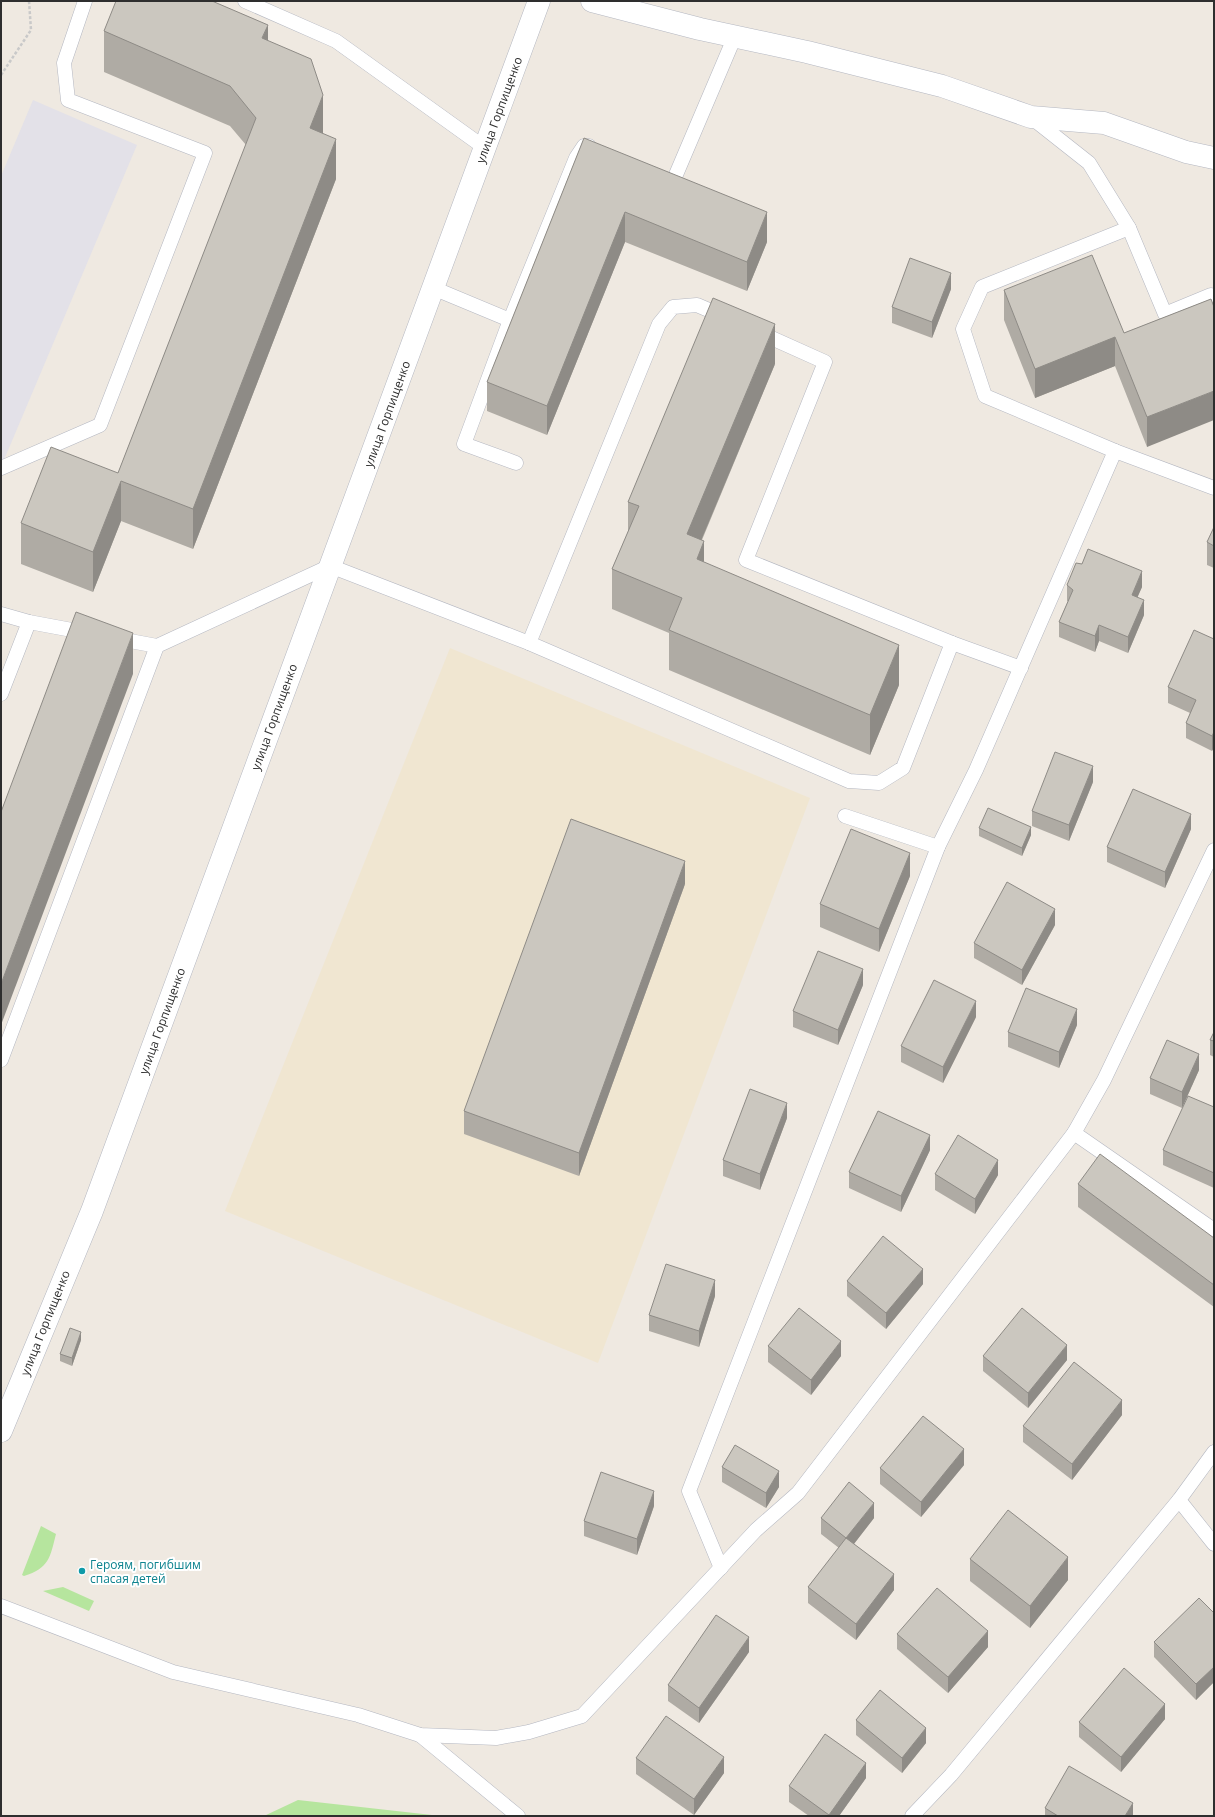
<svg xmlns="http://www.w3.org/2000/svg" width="1215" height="1817" font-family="'Open Sans',sans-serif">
  <rect width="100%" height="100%" fill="#efe9e1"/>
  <path fill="#e3e1e8" d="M33,100L137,145L1,467V176Z"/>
  <path fill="#f0e6d1" d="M450,648L810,798L598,1363L225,1211Z"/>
  <g fill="#b6e59e">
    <path d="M41,1526L56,1534C50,1558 49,1568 24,1576L22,1575Z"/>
    <path d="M63,1587L94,1601L89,1611L43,1591Z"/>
    <path d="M298,1800L432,1815L433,1816H264Z"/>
  </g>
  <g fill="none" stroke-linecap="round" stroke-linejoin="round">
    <g stroke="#b4b7c1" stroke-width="15">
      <g id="service">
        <path d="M245,1L336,41L485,148"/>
        <path d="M1032,118L1089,163L1129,228L1165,314L1211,295L1214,302"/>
        <path d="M675,177L735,36"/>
        <path d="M1129,228L982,287L963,329L985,396L1115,451L1214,488"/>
        <path d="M433,288L510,320"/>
        <path d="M516,463L464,444L510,320L576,158L584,146H589"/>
        <path d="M1,468L100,425L205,153L68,100L64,63L85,1"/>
        <path d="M1,614L29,622L88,633"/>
        <path d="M114,638L157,646L330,566L529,643L849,781L879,783L903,768L952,643L746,560L825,362L758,332"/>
        <path d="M529,643L659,324L673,307L697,305L725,317"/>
        <path d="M952,643L1021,668"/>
        <path d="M1,694L29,622"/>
        <path d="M845,816L938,847L976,770L1115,451"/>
        <path d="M1,1060L157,646"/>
        <path d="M1074,1133L1104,1080L1214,850"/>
        <path d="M1214,1452L1179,1500L1214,1544"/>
        <path d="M721,1568L689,1491L938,847"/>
        <path d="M1,1606L173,1672L358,1715L420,1735L496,1738L529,1732L582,1716L756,1530L798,1493L1074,1133L1214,1230"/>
        <path d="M420,1735L518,1816"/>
        <path d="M912,1816L951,1775L1179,1500"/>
      </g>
    </g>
    <g stroke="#b4b7c1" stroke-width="23">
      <path id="minor" d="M592,1L700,29L807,52L942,86L1031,117L1104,123L1186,152L1214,158"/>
    </g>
    <g stroke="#b4b7c1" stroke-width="23">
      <path id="secondary" d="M1,1431L92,1211L539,1"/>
    </g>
    <path stroke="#c9c9c9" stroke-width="2.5" stroke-dasharray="3 2" stroke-linecap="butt" d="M1,75L31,30L29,1"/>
    <use href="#service" stroke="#fff" stroke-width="14"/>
    <use href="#minor" stroke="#fff" stroke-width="22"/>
    <use href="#secondary" stroke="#fff" stroke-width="22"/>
  </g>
  <g fill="#afaba4">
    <path d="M104,31L268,40L323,133L336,179L193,549L121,521L93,592L21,564V523L118,473L246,145L230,126L104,72Z"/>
    <path d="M584,138L767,242L747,291L625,242L547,435L487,411V382Z"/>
    <path d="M951,289L932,338L892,323V307Z"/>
    <path d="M1004,290L1124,333L1211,299L1147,447L1115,366L1035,398L1004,320Z"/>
    <path d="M775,364L702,540L704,562L899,685L870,755L669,670V633L612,609V569L628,532V502Z"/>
    <path d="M1214,527V568L1207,565V542Z"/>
    <path d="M1067,585L1142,587L1137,597L1144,615L1128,653L1099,641L1095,652L1059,637V622L1068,601H1067Z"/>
    <path d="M1214,639L1212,751L1186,738V723L1190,713L1168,703V687Z"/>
    <path d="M1093,782L1069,841L1032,826V811Z"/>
    <path d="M979,828L1031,835L1022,856L979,836Z"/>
    <path d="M1191,829L1165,888L1107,862V847Z"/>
    <path d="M910,876L879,952L820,927V904Z"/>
    <path d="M685,884L579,1176L464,1134V1111Z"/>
    <path d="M1055,925L1022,985L974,958V943Z"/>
    <path d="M863,985L838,1045L793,1027V1011Z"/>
    <path d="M976,1017L943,1083L901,1062V1046Z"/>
    <path d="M1077,1025L1059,1068L1008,1047V1032Z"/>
    <path d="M1214,1032V1057L1210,1055V1040Z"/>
    <path d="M1199,1070L1182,1108L1150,1094V1078Z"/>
    <path d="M1214,1107V1188L1163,1165V1150Z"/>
    <path d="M787,1118L760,1190L723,1176V1160Z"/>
    <path d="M930,1150L901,1212L849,1188V1172Z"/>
    <path d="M935,1174L998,1175L975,1214L935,1190Z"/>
    <path d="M1078,1184L1214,1238V1307L1078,1207Z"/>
    <path d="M847,1281L923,1284L886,1329L847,1296Z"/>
    <path d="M715,1296L699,1347L649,1331V1315Z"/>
    <path d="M81,1340L72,1366L60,1361V1354Z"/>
    <path d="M768,1346L841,1356L811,1395L768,1362Z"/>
    <path d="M983,1356L1067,1360L1028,1408L983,1371Z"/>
    <path d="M1122,1415L1072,1480L1023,1442V1426Z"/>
    <path d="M964,1465L921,1517L880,1484V1468Z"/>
    <path d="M722,1467L779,1487L766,1508L722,1482Z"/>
    <path d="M654,1506L637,1555L584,1536V1521Z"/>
    <path d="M821,1518H874L854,1544L894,1590L856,1640L808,1603V1587L839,1548L821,1534Z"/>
    <path d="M970,1559L1068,1580L1030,1628L970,1581Z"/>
    <path d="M1214,1613V1682L1196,1700L1154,1657V1642Z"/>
    <path d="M897,1634L988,1647L948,1693L897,1649Z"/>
    <path d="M749,1652L699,1723L668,1701V1685Z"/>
    <path d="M1165,1719L1121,1772L1079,1737V1722Z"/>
    <path d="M856,1720L926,1743L902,1773L856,1735Z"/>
    <path d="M636,1758L724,1773L694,1815L636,1774Z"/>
    <path d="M866,1778L839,1816H809L789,1802V1786Z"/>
    <path d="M1045,1808L1133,1816H1045Z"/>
  </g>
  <g fill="#8e8b86">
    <path d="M268,25V65L262,38Z"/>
    <path d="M323,95V135L310,128Z"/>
    <path d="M336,139V179L193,549V509Z"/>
    <path d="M625,212V242L547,435V406Z"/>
    <path d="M767,212V242L747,291V262Z"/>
    <path d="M951,273V289L932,338V322Z"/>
    <path d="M775,324V364L687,574V534Z"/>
    <path d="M1115,337V366L1035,398V369Z"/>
    <path d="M1214,391V420L1147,447V417Z"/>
    <path d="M121,481V521L93,592V552Z"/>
    <path d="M704,541V582L697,559Z"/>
    <path d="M1142,571V587L1132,610V595Z"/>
    <path d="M1144,600V615L1128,653V637Z"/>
    <path d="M1099,625V641L1095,652V636Z"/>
    <path d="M133,633V674L1,1025V984Z"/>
    <path d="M899,645V685L870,755V715Z"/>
    <path d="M1214,732V748L1212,751V736Z"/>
    <path d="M1093,766V782L1069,841V825Z"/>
    <path d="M1191,814V829L1165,888V872Z"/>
    <path d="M1031,827V835L1022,856V848Z"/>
    <path d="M910,853V876L879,952V929Z"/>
    <path d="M685,861V884L579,1176V1153Z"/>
    <path d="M1055,909V925L1022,985V970Z"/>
    <path d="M863,969V985L838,1045V1030Z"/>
    <path d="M976,1001V1017L943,1083V1067Z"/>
    <path d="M1077,1009V1025L1059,1068V1052Z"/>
    <path d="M1199,1054V1070L1182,1108V1092Z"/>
    <path d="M787,1103V1118L760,1190V1174Z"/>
    <path d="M930,1135V1150L901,1212V1196Z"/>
    <path d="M998,1160V1175L975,1214V1199Z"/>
    <path d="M923,1269V1284L886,1329V1313Z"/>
    <path d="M715,1280V1296L699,1347V1331Z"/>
    <path d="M81,1332V1340L72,1366V1358Z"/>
    <path d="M841,1341V1356L811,1395V1380Z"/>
    <path d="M1067,1345V1360L1028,1408V1393Z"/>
    <path d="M1122,1400V1415L1072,1480V1464Z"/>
    <path d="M964,1449V1465L921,1517V1502Z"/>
    <path d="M779,1471V1487L766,1508V1493Z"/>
    <path d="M654,1491V1506L637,1555V1539Z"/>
    <path d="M874,1503V1518L846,1554V1538Z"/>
    <path d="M1068,1557V1580L1030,1628V1606Z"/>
    <path d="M894,1574V1590L856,1640V1624Z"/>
    <path d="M988,1631V1647L948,1693V1677Z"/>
    <path d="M749,1637V1652L699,1723V1708Z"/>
    <path d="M1214,1667V1682L1196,1700V1684Z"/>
    <path d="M1165,1704V1719L1121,1772V1757Z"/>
    <path d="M926,1728V1743L902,1773V1758Z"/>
    <path d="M724,1757V1773L694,1815V1799Z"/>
    <path d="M866,1763V1778L839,1816H829V1815Z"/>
    <path d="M1133,1803V1816H1125Z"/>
  </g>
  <g fill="#cbc7bf" stroke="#8e8b86">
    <path d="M116,1H212L268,25L262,38L311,59L323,95L310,128L336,139L193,509L121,481L93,552L21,523L51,447L118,473L256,118L230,86L104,31Z"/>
    <path d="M584,138L767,212L747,262L625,212L547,406L487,382Z"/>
    <path d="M1092,255L1124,333L1211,299L1214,307V391L1147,417L1115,337L1035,369L1004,290Z"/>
    <path d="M910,258L951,273L932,322L892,307Z"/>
    <path d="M713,298L775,324L687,534L704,541L697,559L899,645L870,715L669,630L682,598L612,569L639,506L628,502Z"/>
    <path d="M1214,527V546L1207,542Z"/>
    <path d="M1088,549L1142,571L1132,595L1144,600L1128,637L1099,625L1095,636L1059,622L1073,590L1067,585L1076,563L1082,564Z"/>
    <path d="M76,612L133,633L1,984V812Z"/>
    <path d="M1194,630L1214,639V732L1212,736L1186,723L1196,700L1168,687Z"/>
    <path d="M1055,752L1093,766L1069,825L1032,811Z"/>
    <path d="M1133,789L1191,814L1165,872L1107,847Z"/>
    <path d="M988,808L1031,827L1022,848L979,828Z"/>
    <path d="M571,819L685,861L579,1153L464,1111Z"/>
    <path d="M851,829L910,853L879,929L820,904Z"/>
    <path d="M1007,882L1055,909L1022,970L974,943Z"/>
    <path d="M818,951L863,969L838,1030L793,1011Z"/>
    <path d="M934,980L976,1001L943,1067L901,1046Z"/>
    <path d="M1026,988L1077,1009L1059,1052L1008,1032Z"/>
    <path d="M1214,1032V1041L1210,1040Z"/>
    <path d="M1167,1040L1199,1054L1182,1092L1150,1078Z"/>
    <path d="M750,1089L787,1103L760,1174L723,1160Z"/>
    <path d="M1188,1096L1214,1107V1173L1163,1150Z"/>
    <path d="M878,1111L930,1135L901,1196L849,1172Z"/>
    <path d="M958,1135L998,1160L975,1199L935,1174Z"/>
    <path d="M1100,1154L1214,1238V1285L1078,1184Z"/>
    <path d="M883,1236L923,1269L886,1313L847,1281Z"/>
    <path d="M666,1264L715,1280L699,1331L649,1315Z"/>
    <path d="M799,1308L841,1341L811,1380L768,1346Z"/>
    <path d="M1022,1308L1067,1345L1028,1393L983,1356Z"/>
    <path d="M70,1328L81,1332L72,1358L60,1354Z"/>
    <path d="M1074,1362L1122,1400L1072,1464L1023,1426Z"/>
    <path d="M923,1416L964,1449L921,1502L880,1468Z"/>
    <path d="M735,1445L779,1471L766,1493L722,1467Z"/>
    <path d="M601,1472L654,1491L637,1539L584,1521Z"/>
    <path d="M849,1482L874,1503L846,1538L821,1518Z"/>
    <path d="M1008,1510L1068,1557L1030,1606L970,1559Z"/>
    <path d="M846,1538L894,1574L856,1624L808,1587Z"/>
    <path d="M937,1588L988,1631L948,1677L897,1634Z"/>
    <path d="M1199,1598L1214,1613V1667L1196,1684L1154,1642Z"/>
    <path d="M716,1615L749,1637L699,1708L668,1685Z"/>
    <path d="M1124,1668L1165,1704L1121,1757L1079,1722Z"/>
    <path d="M880,1690L926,1728L902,1758L856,1720Z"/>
    <path d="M666,1716L724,1757L694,1799L636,1758Z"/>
    <path d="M825,1734L866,1763L829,1815L789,1786Z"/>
    <path d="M1069,1766L1133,1803L1125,1816H1058L1045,1808Z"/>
  </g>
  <circle fill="#0f9aa8" stroke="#fff" stroke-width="1.5" cx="82" cy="1571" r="4"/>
  <g text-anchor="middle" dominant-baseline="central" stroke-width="4" stroke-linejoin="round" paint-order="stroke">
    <g font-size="12" fill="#2e2e2e" stroke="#fff">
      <text transform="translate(499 110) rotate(-70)">улица Горпищенко</text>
      <text transform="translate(387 414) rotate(-70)">улица Горпищенко</text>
      <text transform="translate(274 717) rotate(-70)">улица Горпищенко</text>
      <text transform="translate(162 1021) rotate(-70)">улица Горпищенко</text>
      <text transform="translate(45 1323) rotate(-68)">улица Горпищенко</text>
    </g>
    <g font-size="12" fill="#0d838f" stroke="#fff" text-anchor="start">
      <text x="90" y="1564">Героям, погибшим<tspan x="90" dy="14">спасая детей</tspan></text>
    </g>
  </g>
  <rect width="1215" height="1817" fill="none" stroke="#2e2e2e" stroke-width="4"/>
</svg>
